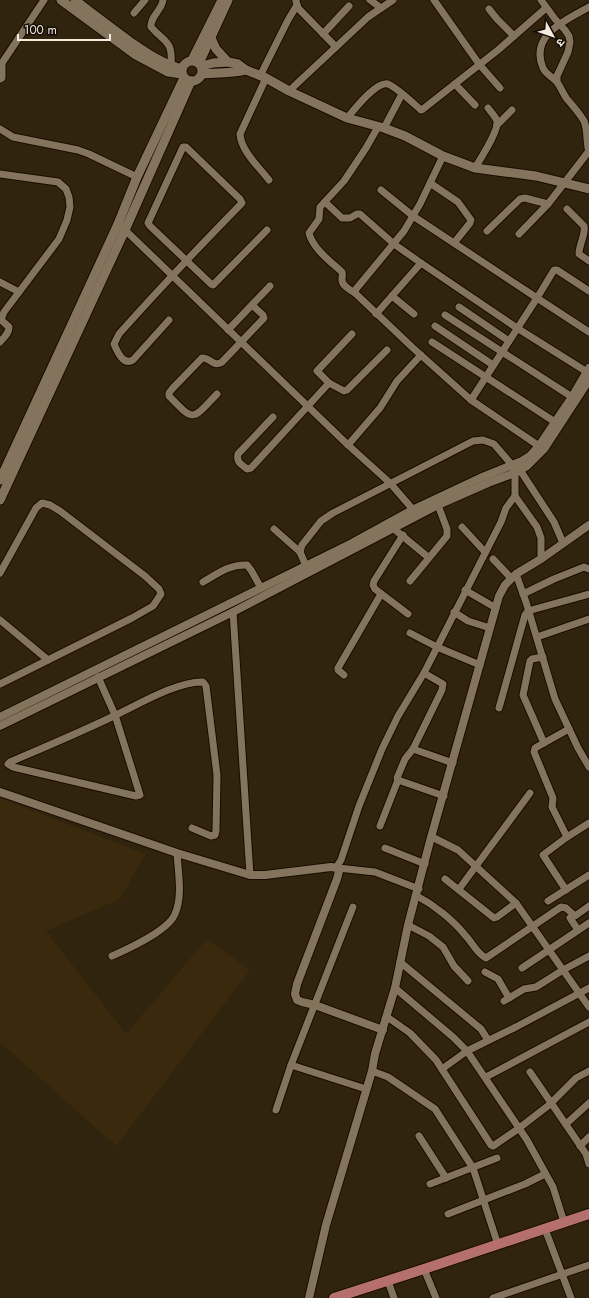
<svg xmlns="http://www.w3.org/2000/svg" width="589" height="1298" font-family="Jost,'Noto Sans Devanagari',sans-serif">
  <rect width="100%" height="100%" fill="#31240e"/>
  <path fill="#3a290c" d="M0,798L145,854L120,899L46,931L126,1034L207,939L250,970L116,1146L0,1042Z"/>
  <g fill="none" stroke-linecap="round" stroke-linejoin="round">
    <g stroke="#180c00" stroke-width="9">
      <g id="minor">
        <path d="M163,0C162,10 150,17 151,27C165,43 173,40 171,66"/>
        <path d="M370,0L381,8"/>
        <path d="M434,0L479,64L500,88"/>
        <path d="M541,0L555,19L565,30L569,36L570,42L568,52L557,76V81"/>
        <path d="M296,1L298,8L336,47"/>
        <path d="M589,7C566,20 529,35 543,68C546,75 552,76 556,81C560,85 563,94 567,99C573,106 580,114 584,121C588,130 586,142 589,152"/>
        <path d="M489,9L497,19L514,36"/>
        <path d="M134,13L145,0"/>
        <path d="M323,34L349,6"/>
        <path d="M260,76L288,20L297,5"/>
        <path d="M266,78L240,134C241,151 259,167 269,180"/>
        <path d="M0,79L2,78V63L44,0"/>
        <path d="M455,84L475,105"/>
        <path d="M289,91L368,17L393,0"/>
        <path d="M347,118C354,110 376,81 388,84C396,87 413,103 421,110L423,109L498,50L546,8"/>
        <path d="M497,125L512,110"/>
        <path d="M384,128L402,94"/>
        <path d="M0,129L13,137L78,150L89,154L137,177"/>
        <path d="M443,156L420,204L404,231L356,289L355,293L413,348L471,400L539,446"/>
        <path d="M475,168C480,159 499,131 497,121C496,117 491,112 488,108"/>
        <path d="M0,174L58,182L66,189L69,197L70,207L67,220L59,239L4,312L1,320L9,327C9,334 4,337 0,342"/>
        <path d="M430,183L458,202L471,220L470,223L454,243"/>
        <path d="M381,190L413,216L537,298L554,270H557L589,291"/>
        <path d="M325,202L342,218H350L357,214H360L394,244L421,263L517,328L587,372"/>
        <path d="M567,209L584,226C586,234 579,244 579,254L589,261"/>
        <path d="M123,228L348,445L390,483L416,513"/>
        <path d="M487,231L520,199L525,198L548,204"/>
        <path d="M519,234L548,204L589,151"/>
        <path d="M0,282L19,292"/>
        <path d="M355,293C350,290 341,285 342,279C342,276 343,274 342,272C331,262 313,249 309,233L319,219L320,207L344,181L366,148L378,127"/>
        <path d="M392,296L414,314"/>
        <path d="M459,307L509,341"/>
        <path d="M376,314L421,263"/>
        <path d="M445,315L572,397"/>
        <path d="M169,320L133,360C123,366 117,351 114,344L119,334C159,289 200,246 242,203L240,199L186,147H183L148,223L150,226L211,284L213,285L267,230"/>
        <path d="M435,326L493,365"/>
        <path d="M228,330L270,286"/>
        <path d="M432,342L555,422"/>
        <path d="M329,383L317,371L352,334"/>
        <path d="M217,394C192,420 195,423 169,396V393L172,389L202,358C210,357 213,368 222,362L264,318L263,315L252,305"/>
        <path d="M471,400L537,298L589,332"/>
        <path d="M273,417L238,454C236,462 241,464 247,469L251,468L329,383L344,391L347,390L387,350"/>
        <path d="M348,445L380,408L397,381L421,355"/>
        <path d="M520,470L554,522L563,543"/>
        <path d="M462,527L485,552"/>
        <path d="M274,529L300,552"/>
        <path d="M394,529L428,557"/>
        <path d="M403,535L374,581L373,585L375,589L408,614"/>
        <path d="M493,559L511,578"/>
        <path d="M306,566L300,552L302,545L321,521L333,513L473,441L483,440L494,444L512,465L515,473V496L537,527L541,538V559"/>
        <path d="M0,573L36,508L42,503L50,505L60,511L145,576L159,589L161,594L153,606L132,618L0,684"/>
        <path d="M516,574L526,602L555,699L578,748L589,767"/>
        <path d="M410,581L447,536V529L438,505"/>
        <path d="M203,582C217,574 230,564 247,565L251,570L261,588"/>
        <path d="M465,590L496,608"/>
        <path d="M523,594L554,579L584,567L589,569"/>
        <path d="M233,612L250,875"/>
        <path d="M454,612L468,621L490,628"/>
        <path d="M0,620L48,660"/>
        <path d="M410,633L437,647L480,665"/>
        <path d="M537,637L589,619"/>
        <path d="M543,657L532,659L530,661L523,695L544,743"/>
        <path d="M424,673L443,684L442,690L413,749L405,759L397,778L398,780L444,796"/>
        <path d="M344,675L338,670V668L381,594"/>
        <path d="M98,677L115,715L140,795L136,796L13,767L8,764L10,762C45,747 81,732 116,715C139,704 178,681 203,682L206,686L217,775L216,831L215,835L211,836L192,828"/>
        <path d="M499,708L525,615L528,611L535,609L589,594"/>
        <path d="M413,749L453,763"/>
        <path d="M380,826L398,780"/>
        <path d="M432,837L458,850L516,903L589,1007"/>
        <path d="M567,837L552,807L553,798L534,752L535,748L569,729"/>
        <path d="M385,848L425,864"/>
        <path d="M336,868L341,860L359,806L382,749L398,716L424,673L501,522L506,508L515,496"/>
        <path d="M338,868L375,872L419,889"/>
        <path d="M445,879L494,918L497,917L516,903"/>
        <path d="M459,889L530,793"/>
        <path d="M566,890L543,855L567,837L589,823"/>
        <path d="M417,896C434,905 453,920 465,935C472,942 477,954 486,958L561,907L566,908L575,916L589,906"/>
        <path d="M548,901L589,875"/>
        <path d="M353,907L291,1065L366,1089"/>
        <path d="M570,918L578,930"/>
        <path d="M408,925L429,936L443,947L454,966L468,981"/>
        <path d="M112,956C128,949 169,930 175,914C183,896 178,872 177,853"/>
        <path d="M400,962L481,1029L488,1040"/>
        <path d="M522,968L589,923"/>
        <path d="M485,972L498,979L509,998"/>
        <path d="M395,988L453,1037L467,1051L527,1140L553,1187L564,1222"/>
        <path d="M504,1001L524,989L536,987L563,970L589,956"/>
        <path d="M387,1017L410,1033L436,1060L491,1145L493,1146L518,1129L549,1105L576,1078L589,1071"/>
        <path d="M442,1069L467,1051L516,1027L589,988"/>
        <path d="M372,1071L388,1077L435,1109L473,1168L498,1245"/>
        <path d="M530,1072L586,1154L589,1164"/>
        <path d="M486,1077L589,1022"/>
        <path d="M276,1110L291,1065"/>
        <path d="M566,1124L589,1103"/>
        <path d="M419,1136L446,1178"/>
        <path d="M580,1146L589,1137"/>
        <path d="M430,1184L497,1158"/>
        <path d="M448,1214L525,1184L545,1174"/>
        <path d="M545,1229L571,1298"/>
        <path d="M424,1269L436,1298"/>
        <path d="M388,1281L394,1298"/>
        <path d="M493,1298L589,1265"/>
      </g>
    </g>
    <g stroke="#180c00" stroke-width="10">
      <g id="tertiary">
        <path d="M0,717L352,543L414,509L480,478L522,461L530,456L539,446L572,397L589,368"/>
        <path d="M0,726L233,612L438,505L488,483L515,473L527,466L544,449L589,380"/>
        <path d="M0,792L177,853L250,875H265L331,867L338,868L339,871L337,879L297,984L295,994L297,1000L302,1002L315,1005L383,1030"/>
        <path d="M309,1298L326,1225L372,1071L375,1054L395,988L408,925L430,841L499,596L505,585L516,574L541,559L589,525"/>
      </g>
    </g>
    <g stroke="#180c00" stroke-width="11">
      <g id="secondary">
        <path d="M61,0L136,55L168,72L182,74"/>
        <path d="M75,0C94,15 113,29 132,43C148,54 163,64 182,69"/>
        <path d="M211,38L216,49L228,62"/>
        <path d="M192,60L222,0"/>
        <circle cx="192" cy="71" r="10"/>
        <path d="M199,63L228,0"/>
        <path d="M202,66L213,63L228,62L238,64L246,70L266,78L289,91L347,118L384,128L405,136L443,156L475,168L536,176L589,189"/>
        <path d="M202,74C217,72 232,74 246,70"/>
        <path d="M0,480L118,224L137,177L184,78"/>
        <path d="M0,500L125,230L191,81"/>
      </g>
    </g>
    <g stroke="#180c00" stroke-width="12">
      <path id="primary" d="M334,1298L424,1269L589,1214"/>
    </g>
    <use href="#minor" stroke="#84745d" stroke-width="7"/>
    <use href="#tertiary" stroke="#84745d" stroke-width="8"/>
    <use href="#secondary" stroke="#84745d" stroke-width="9"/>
    <use href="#primary" stroke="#b5706e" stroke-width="10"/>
  </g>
  <g transform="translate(553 36) rotate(130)" stroke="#140e06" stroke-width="3" paint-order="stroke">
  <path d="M0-3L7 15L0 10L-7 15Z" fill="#f4ebde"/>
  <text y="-6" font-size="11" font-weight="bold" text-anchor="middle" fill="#f4ebde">उ</text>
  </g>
  <path d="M18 34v6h92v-6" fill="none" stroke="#f4ebde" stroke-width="2"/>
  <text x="24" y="34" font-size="12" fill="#f4ebde" stroke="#140e06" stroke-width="3" paint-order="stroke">100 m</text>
</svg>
